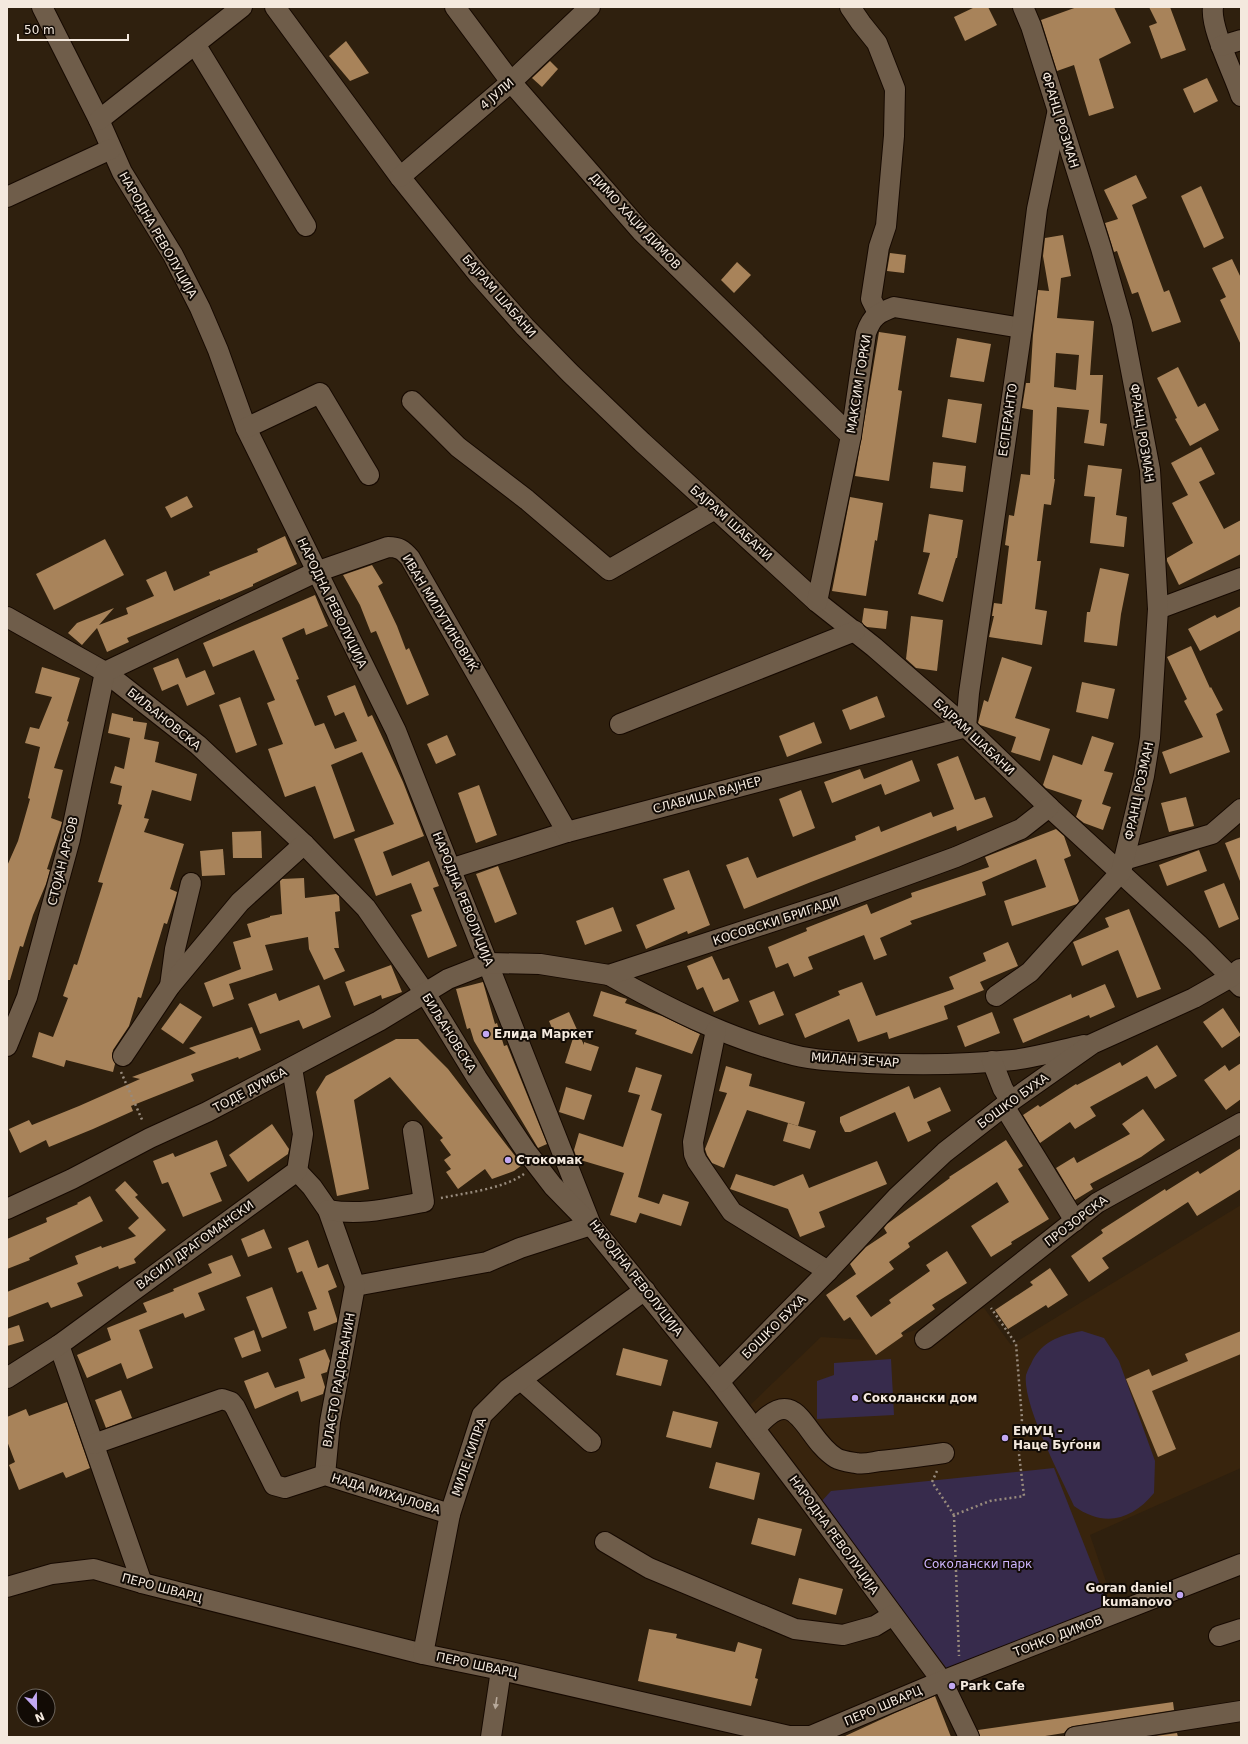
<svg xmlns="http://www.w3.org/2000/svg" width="1248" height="1744" font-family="'DejaVu Sans',sans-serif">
  <rect width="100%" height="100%" fill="#2f200e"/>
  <path fill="#38240d" d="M1241,1205V1468L1090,1535L1115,1608L944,1674L747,1408L821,1337L881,1341L984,1308L1011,1345Z"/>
  <g fill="#372b4c">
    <path d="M1082,1331L1104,1338L1119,1361L1155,1461L1154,1493C1132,1520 1104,1528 1074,1506C1061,1477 1022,1404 1026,1375C1027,1372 1029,1367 1031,1364C1040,1342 1060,1335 1082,1331Z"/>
    <path d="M891,1359L894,1415L817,1419V1381L834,1375V1363Z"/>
    <path d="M1054,1468L1109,1608L948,1670L820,1503L831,1491Z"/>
  </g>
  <g fill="#a8835a" fill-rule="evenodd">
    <path d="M975,7H988L997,25L965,41L954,17Z"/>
    <path d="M1077,7H1114L1131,43L1099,59L1114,108L1089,116L1074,65L1057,71L1041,20Z"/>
    <path d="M1149,7H1170L1186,50L1161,59L1149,26L1157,23Z"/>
    <path d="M346,41L369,73L350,81L329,56Z"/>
    <path d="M550,61L558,69L542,87L532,78Z"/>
    <path d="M1207,78L1218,101L1194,113L1183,89Z"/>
    <path d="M1136,175L1147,198L1132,205L1164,292L1169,290L1181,322L1152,332L1138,292L1132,294L1117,251L1114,252L1105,223L1118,219L1104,190Z"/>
    <path d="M1201,186L1224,238L1204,248L1181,196Z"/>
    <path d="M1063,235L1071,276L1061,278L1057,318L1094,321L1090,375H1103L1100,423L1107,424L1104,446L1084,443L1089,410L1057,407L1054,479H1055L1051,505L1044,504L1037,561H1041L1035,609L1047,611L1042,645L989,637L994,616H992L994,603L1002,604L1009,546L1005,545L1009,515L1014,516L1021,474L1030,475L1033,410L1022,408L1026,383H1030L1033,335L1038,290L1049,291L1043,256L1045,238ZM1056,353L1079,355L1076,390L1054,387Z"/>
    <path d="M890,253L906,255L904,273L887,271Z"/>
    <path d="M1232,259L1241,278V345L1220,300L1226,297L1212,268Z"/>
    <path d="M737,262L751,275L734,293L721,280Z"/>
    <path d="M879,332L906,336L898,390L902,391L889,481L855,476Z"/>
    <path d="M957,338L991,344L984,382L950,377Z"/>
    <path d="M1178,367L1198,407L1205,403L1219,430L1190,446L1175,419L1177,418L1157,378Z"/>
    <path d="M948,399L982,404L976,443L942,437Z"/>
    <path d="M1201,447L1215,474L1199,482L1224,529L1241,520V554L1179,585L1167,561V558L1193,543L1172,503L1188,495L1171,463Z"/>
    <path d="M933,462L966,466L963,492L930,488Z"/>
    <path d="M1088,465L1122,469L1116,515L1127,517L1124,547L1090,543L1095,497L1084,496Z"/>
    <path d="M187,496L193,507L171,518L165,507Z"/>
    <path d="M850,497L883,503L877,541L875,540L866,596L832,591Z"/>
    <path d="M929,514L963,520L957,558H956L943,602L918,594L930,553L923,552Z"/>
    <path d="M285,536L297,564L253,584V586L220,600V599L127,638L129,642L107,652L97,628L82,645L68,633L77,623L114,608L99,625L128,614L126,608L154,596L146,580L166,571L174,591L210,575L209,572L258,552L257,549Z"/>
    <path d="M105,539L124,575L54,610L36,574Z"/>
    <path d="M372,565L383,583L378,586L397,626L406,650L409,648L429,695L407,705L376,631L371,633L360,605L343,575Z"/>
    <path d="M1100,568L1129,574L1121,614L1117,646L1084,642L1087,612H1090Z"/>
    <path d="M315,595L328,626L306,635L304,628L282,638L299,679L296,680L315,726L324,723L335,749L357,741L344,712L335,716L327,696L355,685L368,717L372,715L403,782L424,836L383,852L392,876L429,861L439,886L433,888L457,946L428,958L411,915L422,911L411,883L376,896L354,839L394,824L362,752L331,765L355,831L334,839L315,786L285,797L268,749L283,744L267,703L275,700L254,650L213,667L203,643Z"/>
    <path d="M1241,606V630L1200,651L1188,629L1215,615L1217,618Z"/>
    <path d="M864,608L888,611L886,629L867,627L864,625L862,622Z"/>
    <path d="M911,616L943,620L937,671L916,668L906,659Z"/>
    <path d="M1191,646L1210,688L1211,687L1223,710L1216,714L1230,752L1170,774L1162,752L1203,737L1184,701L1187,699L1167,657Z"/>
    <path d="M1002,657L1032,667L1015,718L1050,729L1040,761L1011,752L1016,737L980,725L978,723L984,700L988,702Z"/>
    <path d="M178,658L186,678L205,670L215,694L187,706L178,684L162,691L153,668Z"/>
    <path d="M42,667L80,678L67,721L69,722L54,768L63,770L51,818L62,822L61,826L47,869L50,870L46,884L33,915L23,947L20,946L10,980H7V866L18,841L30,799L28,798L40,747L25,743L30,727L39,729L52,697L35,693Z"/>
    <path d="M1082,682L1115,689L1108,719L1076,712Z"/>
    <path d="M877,696L885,717L850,730L842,710Z"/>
    <path d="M240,697L257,745L236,753L219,705Z"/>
    <path d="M112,713L133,718V721L147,723L144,739L159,742L155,762L197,774L191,801L152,790L144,818L149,819L144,832L184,844L170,889L177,892L176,896L167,924L164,923L141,998L138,997L129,1026L113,1050L112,1056L115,1064L113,1072L66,1060L64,1067L32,1057L39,1032L53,1037L68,998L63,996L74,964L77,965L103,883L98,882L122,805L118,804L122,786L110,783L115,766L124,769L130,738L108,733Z"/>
    <path d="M814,722L822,743L787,757L779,736Z"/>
    <path d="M447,735L456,755L436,764L427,744Z"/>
    <path d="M1092,736L1114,743L1104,771L1113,773L1102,804L1111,807L1103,830L1084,823L1076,817L1082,800L1046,788L1043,785L1053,755L1082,765Z"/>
    <path d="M958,756L975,800L985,797L993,817L957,831L956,826L811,882L744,909L726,865L748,857L757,878L856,840L855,836L879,826L881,832L931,812L933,817L954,809L937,764Z"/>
    <path d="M912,760L920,781L885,795L881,784L832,803L824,782L860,769L864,779Z"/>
    <path d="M479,785L497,835L476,843L458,793Z"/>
    <path d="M801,790L815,828L793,837L779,799Z"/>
    <path d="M1186,797L1194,826L1169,832L1161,803Z"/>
    <path d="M1056,829L1064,836L1071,856L1064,859L1079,901L1077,904L1012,926L1004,901L1046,887L1036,859L982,882L986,895L910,921L912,924L880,938L887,955L874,960L864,935L808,957L813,969L794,977L788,963L776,968L768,947L807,931L806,928L867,904L871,914L912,897L911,893L989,867L985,857Z"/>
    <path d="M261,831L262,858H233L232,832Z"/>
    <path d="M1241,837V880L1240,881L1225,843Z"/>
    <path d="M223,849L225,875L202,876L200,851Z"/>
    <path d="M1199,850L1207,871L1167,886L1159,865Z"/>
    <path d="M498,866L517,914L495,923L476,874Z"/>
    <path d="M689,870L710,925L688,934L687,931L646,949L636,925L675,909L663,879Z"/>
    <path d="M304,878L305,898L336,894L339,896L340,911L335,912L339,948H334L345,971L324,980L309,949L308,937L265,945L273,970L229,984L234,999L213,1007L204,983L241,969L233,942L251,937L247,924L270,917V916L282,914L280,881L282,879Z"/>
    <path d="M1224,883L1239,919L1219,928L1204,891Z"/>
    <path d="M613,907L622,931L585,945L576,921Z"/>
    <path d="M1129,909L1161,989L1137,998L1118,950L1082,966L1073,942L1109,927L1105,918Z"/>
    <path d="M1008,942L1018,966L980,982L984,990L944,1006L948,1019L889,1039L887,1032L858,1042L849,1019L805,1038L795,1014L840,995L838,991L862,982L876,1016L954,989L949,977L986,961L983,953Z"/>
    <path d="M712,956L723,980L729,978L739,1001L714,1012L703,987L697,990L687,966Z"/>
    <path d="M391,965L402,992L382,999L381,995L354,1006L345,982Z"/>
    <path d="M483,982L495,1024L497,1023L504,1046L507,1045L547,1144L538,1148L474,1041L470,1028L467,1029L456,989Z"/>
    <path d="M1105,984L1115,1007L1090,1018L1089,1015L1023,1043L1013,1019L1071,994L1072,998Z"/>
    <path d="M319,985L331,1017L303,1029L299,1020L260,1034L248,1004L276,993L279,1001Z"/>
    <path d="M601,991L627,999L625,1003L662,1016L700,1034L692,1054L635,1034L637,1030L593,1016Z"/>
    <path d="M774,991L784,1015L759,1025L749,1001Z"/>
    <path d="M180,1003L202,1017L183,1044L161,1029Z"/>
    <path d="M1223,1008L1241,1035L1222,1048L1203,1022Z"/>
    <path d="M569,1012L584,1045V1042L599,1047L591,1071L565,1063L575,1032L557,1040L549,1021Z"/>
    <path d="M992,1012L1000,1033L965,1047L957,1026Z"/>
    <path d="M252,1027L261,1050L239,1059L238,1057L191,1074L194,1081L131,1106L133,1111L93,1129L49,1147L46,1140L20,1153L9,1129L29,1120L32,1125L79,1106L140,1079L132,1077L196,1053L189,1048Z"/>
    <path d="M396,1039H418L448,1069L522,1165L514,1171L492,1179L485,1169L458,1189L446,1172L451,1169L444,1160L451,1155L440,1140L443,1138L390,1077L354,1100L369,1189L337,1196L316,1092L326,1076Z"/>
    <path d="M1157,1045L1177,1076L1155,1089L1147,1076L1090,1107L1096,1116L1075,1129L1070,1122L1040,1143L1023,1115L1038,1105L1040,1107L1076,1084L1077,1085L1120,1062L1122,1066Z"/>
    <path d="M1241,1063V1099L1226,1110L1204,1080L1225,1065L1229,1071Z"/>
    <path d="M726,1066L752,1074L749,1086L805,1102L798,1126L747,1110L724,1168L712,1163L707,1155L705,1149L727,1093L719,1091Z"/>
    <path d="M636,1067L662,1075L651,1110L662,1114L638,1197L659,1204L663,1194L689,1202L681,1226L640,1213L636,1223L610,1215L624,1173L577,1159L574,1150L579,1133L623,1147L640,1095L628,1092Z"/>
    <path d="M909,1086L914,1099L940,1087L951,1111L927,1122L931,1131L908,1142L895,1112L850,1132H845L840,1122V1117Z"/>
    <path d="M566,1087L592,1095L584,1120L559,1112Z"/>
    <path d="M1143,1109L1165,1140L1141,1157L1090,1184L1093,1189L1075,1200L1056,1168L1074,1157L1077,1163L1130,1134L1122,1124Z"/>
    <path d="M788,1123L816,1131L810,1149L783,1141Z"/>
    <path d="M272,1124L289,1149L288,1154L248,1182L229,1155Z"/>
    <path d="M217,1140L227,1166L210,1173L222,1201L183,1217L168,1182L162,1184L153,1161L173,1153L175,1157Z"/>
    <path d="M1006,1140L1023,1166L1018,1169L1049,1219L1011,1242L1012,1244L991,1257L971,1226L1009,1202L997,1182L908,1243L910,1247L889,1262L894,1269L856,1296L871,1317L891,1303L889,1300L930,1271L926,1265L947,1251L967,1283L932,1305L935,1309L901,1333L903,1336L876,1355L850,1317L844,1321L826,1295L856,1274L850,1264L866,1247L887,1233L884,1228L887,1224L950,1178L949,1177Z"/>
    <path d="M1241,1148V1189L1197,1216L1188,1202L1102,1258L1109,1268L1089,1282L1071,1256L1103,1233L1101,1230L1165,1189L1166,1191L1198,1171L1200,1174Z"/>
    <path d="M877,1161L887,1184L819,1212L825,1227L800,1237L788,1209L730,1189L736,1174L774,1186L803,1174L809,1188Z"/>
    <path d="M125,1181L138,1195L135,1197L166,1230L134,1259L136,1263L119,1269L118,1266L77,1283L83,1296L51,1308L48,1302L7,1318V1292L78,1264L75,1256L101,1246L102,1248L136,1236L128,1228L139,1218L115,1190Z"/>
    <path d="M90,1196L103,1221L29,1258L30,1260L7,1269V1239L47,1222L46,1218L78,1204L77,1203Z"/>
    <path d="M264,1229L272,1248L248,1257L241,1239Z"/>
    <path d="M308,1240L318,1268L328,1264L337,1287L328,1291L337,1319V1322L314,1331L308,1312L317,1309L302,1271L297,1273L288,1248Z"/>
    <path d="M232,1255L241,1276L198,1293L205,1310L185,1318L183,1313L139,1330L153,1368L127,1379L121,1363L87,1378L77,1355L111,1340L107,1328L147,1312L143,1303L174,1291L173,1289L212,1273L208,1264Z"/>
    <path d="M1050,1268L1068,1295L1048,1308L1046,1305L1008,1329L995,1310L1033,1285L1030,1282Z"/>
    <path d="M272,1287L287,1328L262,1338L246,1297Z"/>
    <path d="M19,1325L24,1341L7,1346V1329Z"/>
    <path d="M254,1330L261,1351L242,1358L234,1338Z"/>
    <path d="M1241,1331V1354L1152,1391L1176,1449L1158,1457L1126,1379L1149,1369L1152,1376L1188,1361L1185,1354Z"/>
    <path d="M623,1348L668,1360L661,1386L616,1375Z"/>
    <path d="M325,1349L330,1361L327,1372L321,1374L325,1387L323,1394L301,1402L298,1391L255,1409L244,1381L268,1372L275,1388L305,1378L299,1359Z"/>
    <path d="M121,1390L132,1418L106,1428L95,1400Z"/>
    <path d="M67,1402L90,1468L66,1478L63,1472L19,1490L9,1465L15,1462L7,1441V1417L26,1409L29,1416Z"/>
    <path d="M673,1411L718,1422L711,1448L666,1437Z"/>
    <path d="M716,1462L760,1473L754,1500L709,1488Z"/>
    <path d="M758,1518L802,1529L795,1556L751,1544Z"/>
    <path d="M799,1578L843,1589L836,1615L792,1604Z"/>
    <path d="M649,1629L677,1634L676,1638L735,1652L738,1642L762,1649L755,1678L758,1679L751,1706L638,1681Z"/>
    <path d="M935,1696L951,1737H843L895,1713Z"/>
    <path d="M1173,1702L1174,1710L1073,1726L1068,1728L1064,1733L1039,1737H980L978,1730Z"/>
    <path d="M1177,1733L1178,1737H1149Z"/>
  </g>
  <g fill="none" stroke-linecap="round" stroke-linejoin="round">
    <g stroke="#160900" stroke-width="22">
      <g id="minor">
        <path d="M42,7L99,120L122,172L173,255L200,308L218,350L246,428L396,731L591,1225L719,1382L808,1499L942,1681L969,1737"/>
        <path d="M275,7L400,177L478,274L525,327L570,373L642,442L817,602L874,647L966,727L1049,807L1198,944L1241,987"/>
        <path d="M455,7L511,82L641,231L851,436"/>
        <path d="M850,7L861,23L877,43L895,89L894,136L886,226L879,247L871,299L878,313"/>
        <path d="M1213,7C1210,28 1234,74 1241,96"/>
        <path d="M195,44L306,226"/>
        <path d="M1221,46L1241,40"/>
        <path d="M99,120L242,7"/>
        <path d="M400,177L511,82L590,7"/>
        <path d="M7,197L111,149"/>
        <path d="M412,401L458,447L527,500L609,570L715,509"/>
        <path d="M246,428L320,393L369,475"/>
        <path d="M817,602L851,436L866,333C872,316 878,313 894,307L1022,328"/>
        <path d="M1158,609L1241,578"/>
        <path d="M7,617L105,672L198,745L304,844L366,908L425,993L477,1078L526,1151L553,1186L591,1225L520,1248L487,1262L355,1286"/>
        <path d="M620,724L855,631"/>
        <path d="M966,727L969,693L1022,328L1037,209L1057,114"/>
        <path d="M1124,860L1212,834L1241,809"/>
        <path d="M450,869L567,832L966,727"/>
        <path d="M609,975C666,1007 723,1036 786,1053C812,1061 841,1061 868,1063C916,1065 965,1065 1013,1060C1037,1057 1061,1050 1084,1045"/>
        <path d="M170,986L175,949L191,883"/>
        <path d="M996,996L1030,972L1121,872L1144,776L1150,738L1158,609L1150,470L1122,323L1101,248L1031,26L1023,7"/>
        <path d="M716,1030L693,1142L694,1154L697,1161L732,1212L828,1271"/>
        <path d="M7,1046L27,997L70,839L105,672L316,572L388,547C399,547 403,550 410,558L567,832"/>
        <path d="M123,1056L170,986L240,902L304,844"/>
        <path d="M992,1061L1003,1089L1011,1101"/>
        <path d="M1004,1106L1075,1221"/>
        <path d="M297,1171L312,1187L328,1210L355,1286L330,1422L325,1475"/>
        <path d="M7,1209L72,1179L150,1138L207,1112L379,1021L448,979L489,963L540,964L609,975L838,900L956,857L1021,829L1049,807"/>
        <path d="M328,1210C363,1216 390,1208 424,1202L413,1131"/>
        <path d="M925,1339L1097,1203L1241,1123"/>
        <path d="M59,1345L142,1583"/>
        <path d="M7,1378L59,1345L297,1171L303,1134L292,1068"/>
        <path d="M521,1380L591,1442"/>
        <path d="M719,1382L828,1271L897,1197L945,1152L1004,1106L1092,1044L1194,998L1231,977L1240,969"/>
        <path d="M755,1429C798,1378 803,1438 836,1458C841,1461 850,1462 856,1463C864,1465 873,1462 880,1461C902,1459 923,1456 944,1453"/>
        <path d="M94,1444L222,1399L231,1402L235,1407L274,1485L285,1488L325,1475L450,1514"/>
        <path d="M605,1542L649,1568L795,1629L843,1635L875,1626L893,1615"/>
        <path d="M7,1587L52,1574L94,1569L142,1583L423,1654L501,1670L789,1736H811L942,1681L1241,1564"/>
        <path d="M1219,1636L1241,1629"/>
        <path d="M423,1654L450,1514L482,1415L508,1389L645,1290"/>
        <path d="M491,1737L501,1670"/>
        <path d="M1075,1737L1241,1711"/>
      </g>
    </g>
    <g stroke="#988b7d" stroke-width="2.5" stroke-dasharray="2 3" stroke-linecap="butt">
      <path d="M121,1072L143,1122"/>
      <path d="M441,1198C465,1193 503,1189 524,1174"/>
      <path d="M937,1471L932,1482L954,1515L990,1501L1024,1496L1019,1454L1022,1419L1016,1344L991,1308"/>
      <path d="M954,1515L959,1656"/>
    </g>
    <use href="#minor" stroke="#6f5d4a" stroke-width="20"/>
  </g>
  <defs><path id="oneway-solid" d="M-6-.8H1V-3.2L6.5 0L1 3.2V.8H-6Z"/></defs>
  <use fill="#b8aa9b" href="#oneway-solid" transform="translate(496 1703) rotate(98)"/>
  <g fill="#c2a8f3" stroke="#120b05" stroke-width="1.5">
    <circle cx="486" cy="1034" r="4"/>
    <circle cx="508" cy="1160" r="4"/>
    <circle cx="855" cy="1398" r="4"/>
    <circle cx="1005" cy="1438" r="4"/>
    <circle cx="1180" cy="1595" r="4"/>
    <circle cx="952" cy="1686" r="4"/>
  </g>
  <g text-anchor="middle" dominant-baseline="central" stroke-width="4" stroke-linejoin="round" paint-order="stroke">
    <g font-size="12" fill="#f4e9de" stroke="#120b05">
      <text transform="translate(497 94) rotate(-41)">4 ЈУЛИ</text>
      <text transform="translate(1060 120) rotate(73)">ФРАНЦ РОЗМАН</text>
      <text transform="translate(635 221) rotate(47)">ДИМО ХАЏИ ДИМОВ</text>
      <text transform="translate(158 235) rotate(60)">НАРОДНА РЕВОЛУЦИЈА</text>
      <text transform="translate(499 296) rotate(49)">БАЈРАМ ШАБАНИ</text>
      <text transform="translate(859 384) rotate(-81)">МАКСИМ ГОРКИ</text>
      <text transform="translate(1008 420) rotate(-82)">ЕСПЕРАНТО</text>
      <text transform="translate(1142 433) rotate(81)">ФРАНЦ РОЗМАН</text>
      <text transform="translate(731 523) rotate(42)">БАЈРАМ ШАБАНИ</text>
      <text transform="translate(332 603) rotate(64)">НАРОДНА РЕВОЛУЦИЈА</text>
      <text transform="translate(440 613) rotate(59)">ИВАН МИЛУТИНОВИЌ</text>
      <text transform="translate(164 719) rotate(39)">БИЉАНОВСКА</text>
      <text transform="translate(974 737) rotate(43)">БАЈРАМ ШАБАНИ</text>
      <text transform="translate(1139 791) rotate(-78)">ФРАНЦ РОЗМАН</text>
      <text transform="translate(707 795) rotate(-15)">СЛАВИША ВАЈНЕР</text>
      <text transform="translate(63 861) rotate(-76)">СТОЈАН АРСОВ</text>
      <text transform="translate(463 899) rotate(68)">НАРОДНА РЕВОЛУЦИЈА</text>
      <text transform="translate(776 921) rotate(-18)">КОСОВСКИ БРИГАДИ</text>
      <text transform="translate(449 1033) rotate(58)">БИЉАНОВСКА</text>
      <text transform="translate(855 1060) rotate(4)">МИЛАН ЗЕЧАР</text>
      <text transform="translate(250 1090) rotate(-28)">ТОДЕ ДУМБА</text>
      <text transform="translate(1013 1101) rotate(-36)">БОШКО БУХА</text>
      <text transform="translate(1076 1221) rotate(-37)">ПРОЗОРСКА</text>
      <text transform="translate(195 1245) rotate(-36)">ВАСИЛ ДРАГОМАНСКИ</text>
      <text transform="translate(636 1278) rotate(52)">НАРОДНА РЕВОЛУЦИЈА</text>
      <text transform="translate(774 1327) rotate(-45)">БОШКО БУХА</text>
      <text transform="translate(339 1380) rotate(-80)">ВЛАСТО РАДОЊАНИН</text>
      <text transform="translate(469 1457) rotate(-71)">МИЛЕ КИПРА</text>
      <text transform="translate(386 1494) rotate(17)">НАДА МИХАЈЛОВА</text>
      <text transform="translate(834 1535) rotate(54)">НАРОДНА РЕВОЛУЦИЈА</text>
      <text transform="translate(162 1588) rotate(15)">ПЕРО ШВАРЦ</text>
      <text transform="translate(1058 1636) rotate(-21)">ТОНКО ДИМОВ</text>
      <text transform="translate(477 1665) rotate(12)">ПЕРО ШВАРЦ</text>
      <text transform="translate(883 1706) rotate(-23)">ПЕРО ШВАРЦ</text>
    </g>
    <g font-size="12" font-weight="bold" fill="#f4e9de" stroke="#120b05" text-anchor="start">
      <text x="494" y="1034">Елида Маркет</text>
      <text x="516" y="1160">Стокомак</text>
      <text x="863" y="1398">Соколански дом</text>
      <text x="1013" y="1431">ЕМУЦ -<tspan x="1013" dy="14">Наце Буѓони</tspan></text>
      <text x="1172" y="1588" text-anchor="end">Goran daniel<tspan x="1172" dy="14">kumanovo</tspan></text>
      <text x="960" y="1686">Park Cafe</text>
    </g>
    <g font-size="12" fill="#ceb5fd" stroke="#120b05">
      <text x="978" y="1564">Соколански парк</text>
    </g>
  </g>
  <rect width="1248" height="1744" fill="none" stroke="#f4e9de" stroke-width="16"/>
  <g transform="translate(36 1708) rotate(158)"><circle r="19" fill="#120b05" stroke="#6c645c"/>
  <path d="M0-3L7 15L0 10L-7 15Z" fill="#c2a8f3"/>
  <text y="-6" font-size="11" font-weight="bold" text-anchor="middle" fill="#f4e9de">N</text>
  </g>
  <path d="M18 34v6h110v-6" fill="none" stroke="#f4e9de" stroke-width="2"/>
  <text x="24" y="34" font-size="12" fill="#f4e9de" stroke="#120b05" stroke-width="3" paint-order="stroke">50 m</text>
</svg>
